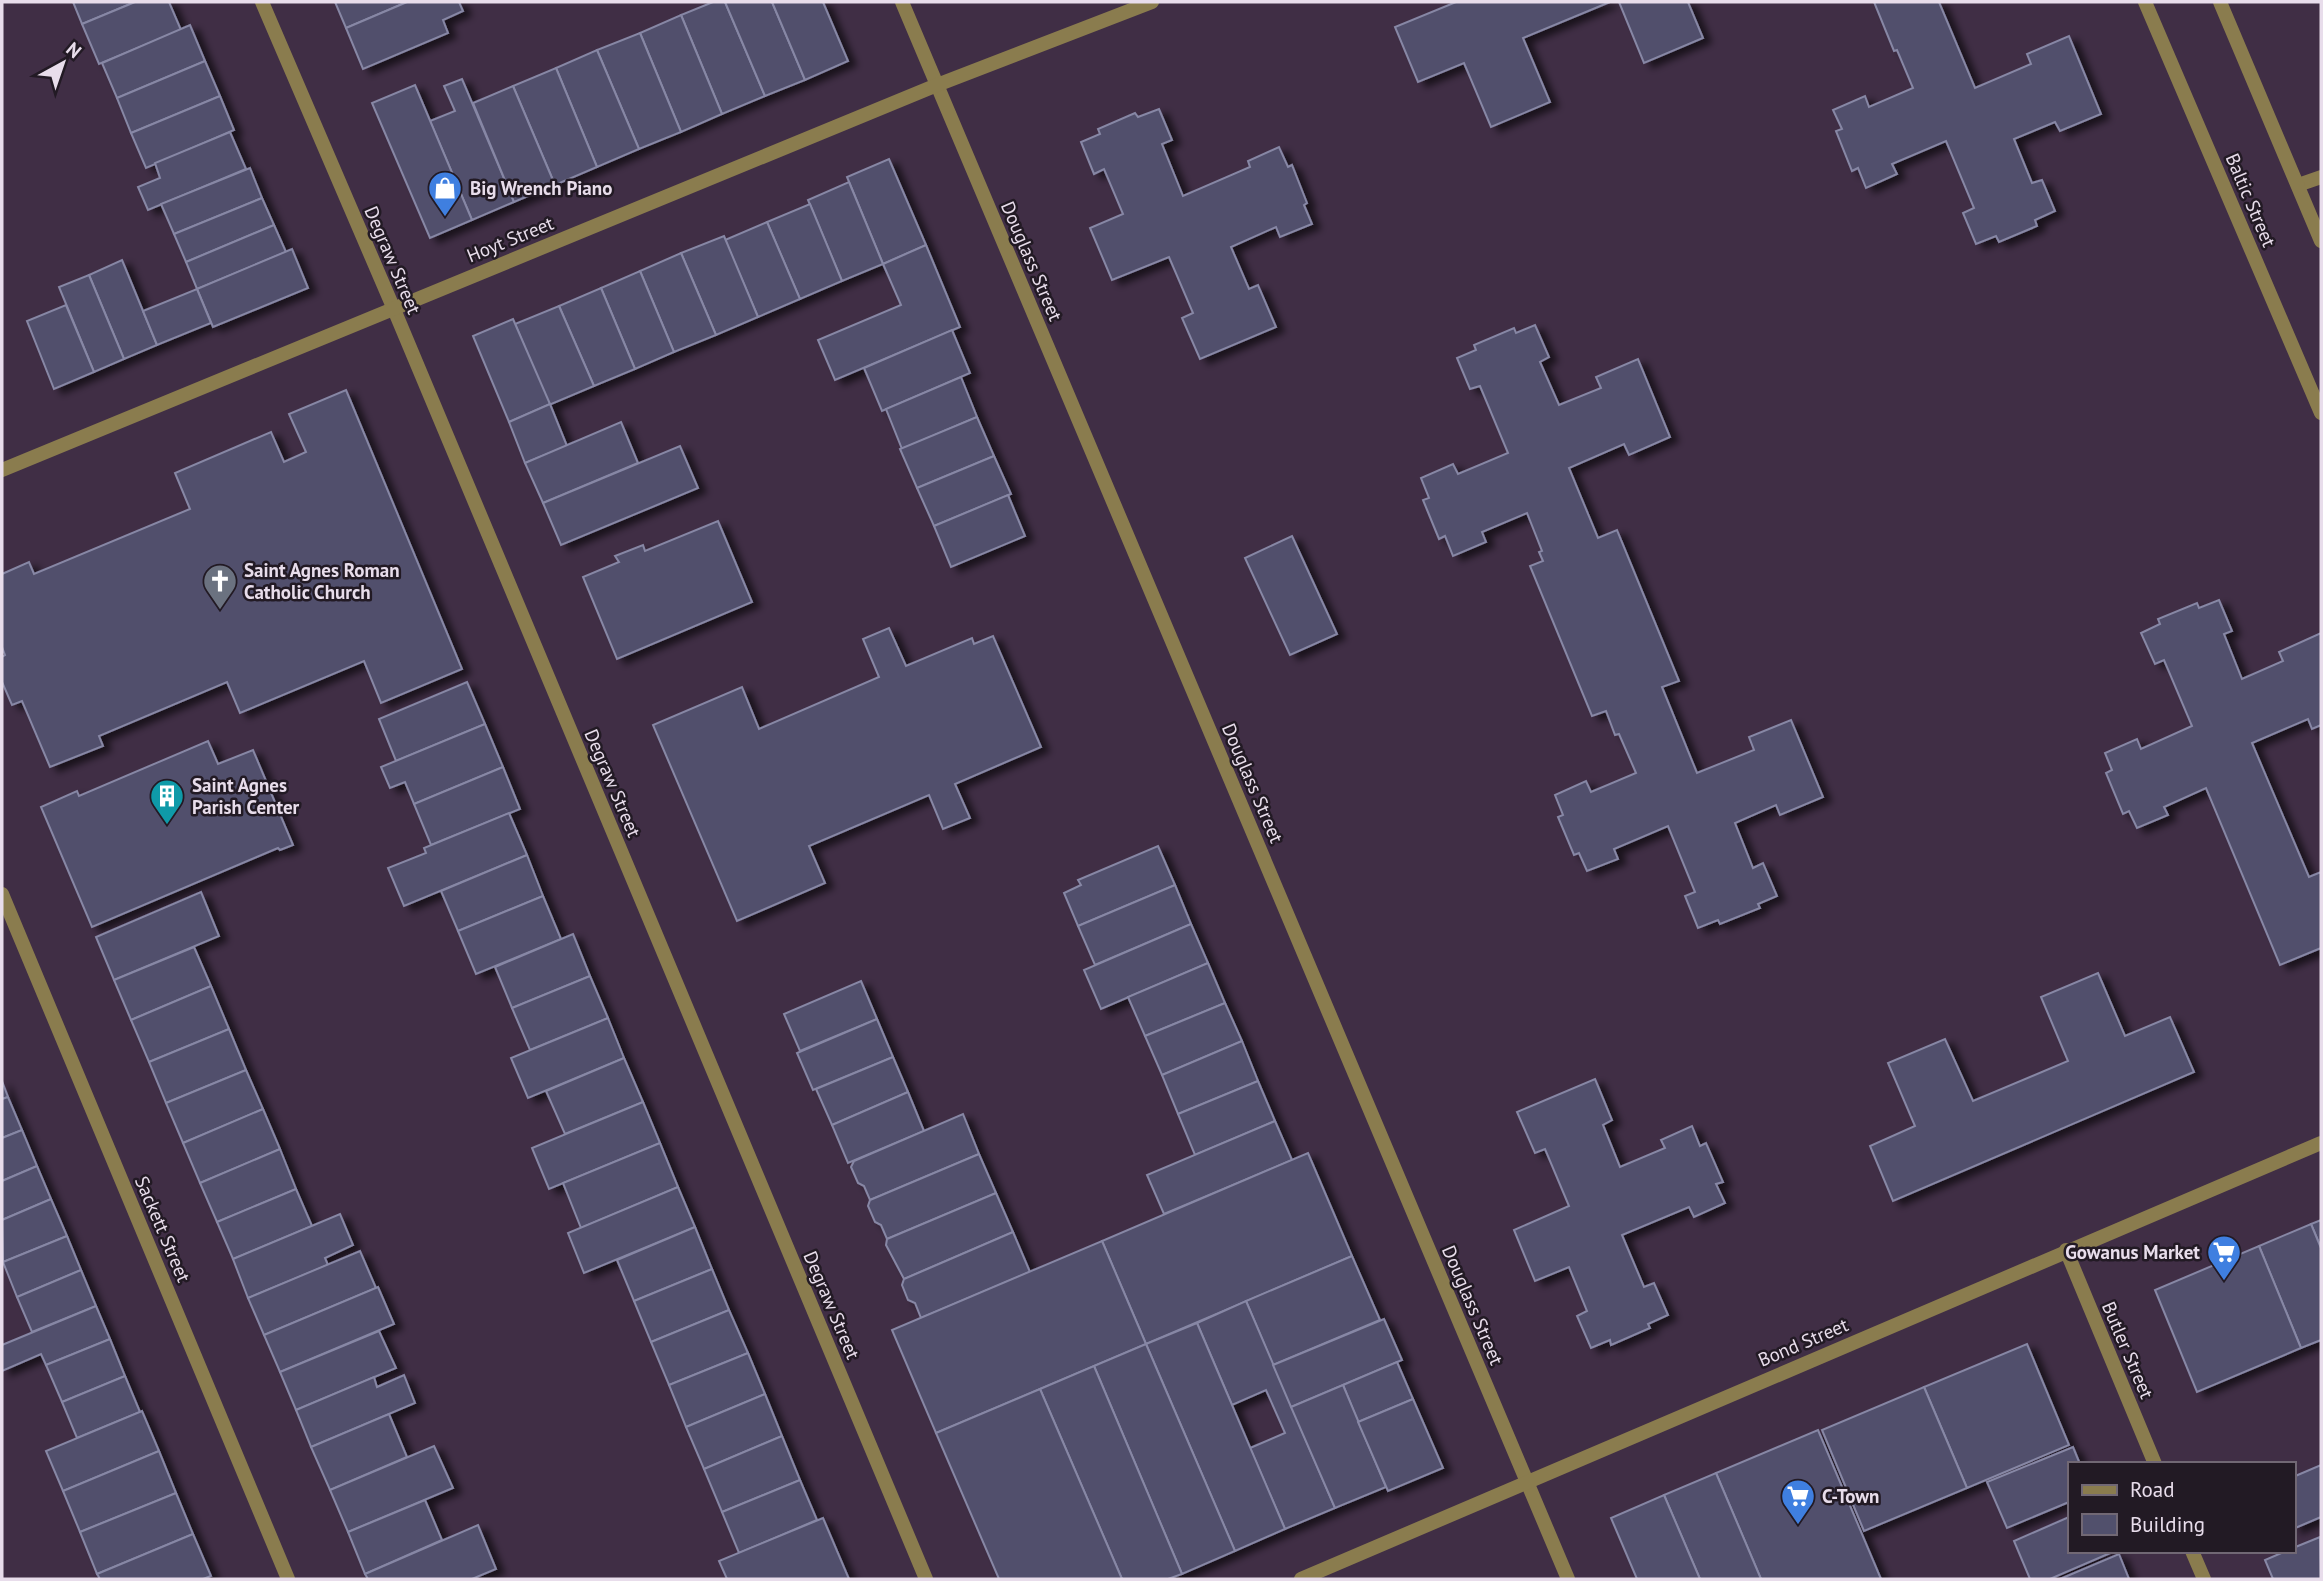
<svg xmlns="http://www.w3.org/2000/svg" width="2323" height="1581" font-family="'PT Sans',sans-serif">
  <defs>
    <filter id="shadow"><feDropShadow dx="8" dy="4.5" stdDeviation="3.5" flood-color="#0009"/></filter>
  </defs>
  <rect width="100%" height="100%" fill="#402e45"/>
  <g fill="#51506c" stroke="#8787a5" stroke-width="2" filter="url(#shadow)">
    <path d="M73,2H135L82,24Z"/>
    <path d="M135,2H169L181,30L99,64L82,24Z"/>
    <path d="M335,2H407L346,28Z"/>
    <path d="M407,2H459L463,11L443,20L448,33L363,69L346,28Z"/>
    <path d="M713,2H725L765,96L722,114L681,15Z"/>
    <path d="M725,2H772L805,80L765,96Z"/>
    <path d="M772,2H823L848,61L805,80Z"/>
    <path d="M1456,2H1610L1523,38L1550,102L1491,127L1464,63L1418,82L1395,27Z"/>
    <path d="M1619,2H1688L1703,38L1644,63Z"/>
    <path d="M1874,2H1939L1975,88L2031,64L2027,54L2069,36L2101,114L2060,131L2055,122L2014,139L2032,183L2042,180L2055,211L2035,220L2037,226L1999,242L1996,236L1976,244L1963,213L1974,208L1946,141L1892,164L1897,174L1866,188L1858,168L1852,171L1836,131L1842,129L1833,110L1865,96L1869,107L1913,88L1897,50L1894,51Z"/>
    <path d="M681,15L722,114L681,132L640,33Z"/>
    <path d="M190,25L205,61L117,98L102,63Z"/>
    <path d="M640,33L681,132L639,149L597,50Z"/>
    <path d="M597,50L639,149L597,167L556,68Z"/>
    <path d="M205,61L220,96L131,133L117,98Z"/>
    <path d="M556,68L597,167L555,185L513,86Z"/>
    <path d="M462,79L514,202L472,220L430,121L455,111L444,86Z"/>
    <path d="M415,85L472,220L430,238L372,103Z"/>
    <path d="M513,86L555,185L514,202L473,103Z"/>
    <path d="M220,96L234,130L146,168L131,133Z"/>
    <path d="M1159,109L1172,140L1162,144L1183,196L1250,167L1248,161L1279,147L1288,167L1292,165L1307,203L1304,205L1312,224L1280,237L1276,227L1231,247L1249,289L1258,285L1276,327L1200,359L1182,318L1193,313L1169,257L1112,280L1090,228L1123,214L1104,169L1094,174L1081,142L1100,134L1098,129L1135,113L1138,117Z"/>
    <path d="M230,132L246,169L148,210L138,187L160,178L155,163Z"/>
    <path d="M889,159L926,245L883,264L847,177Z"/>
    <path d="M250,168L262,198L174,234L161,204Z"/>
    <path d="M849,182L883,264L842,281L808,200Z"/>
    <path d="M262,198L274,225L186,262L174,234Z"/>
    <path d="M810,204L842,281L800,299L767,222Z"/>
    <path d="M767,222L800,299L758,317L725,240Z"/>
    <path d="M274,225L286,252L197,289L186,262Z"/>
    <path d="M724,236L758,317L716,335L681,253Z"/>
    <path d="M926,245L960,327L835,380L818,340L901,305L883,264Z"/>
    <path d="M292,249L308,288L213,327L197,289Z"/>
    <path d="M681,253L716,335L674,352L640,271Z"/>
    <path d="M122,260L157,345L124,359L89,275Z"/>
    <path d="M640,271L674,352L635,369L601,288Z"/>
    <path d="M89,275L124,359L94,372L59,287Z"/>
    <path d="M601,288L635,369L594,386L559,306Z"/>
    <path d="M197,289L211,323L157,345L143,311Z"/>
    <path d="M66,305L94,372L54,389L27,321Z"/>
    <path d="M559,306L594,386L549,405L515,324Z"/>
    <path d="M513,319L550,404L509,422L473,336Z"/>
    <path d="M1535,325L1549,357L1540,362L1559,405L1601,388L1596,377L1638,359L1670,437L1629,455L1624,444L1569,468L1598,538L1617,530L1679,681L1662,687L1697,773L1754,750L1749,737L1791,720L1823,797L1780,815L1776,805L1735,823L1753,868L1763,863L1777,896L1758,904L1760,908L1720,924L1718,920L1698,928L1685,896L1695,892L1668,826L1614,849L1618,859L1587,871L1579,853L1574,855L1558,817L1563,815L1555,795L1586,781L1591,792L1636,773L1619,734L1615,735L1606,711L1592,716L1530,566L1543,561L1539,552L1542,551L1527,513L1482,532L1486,542L1453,556L1445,536L1439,539L1423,500L1429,498L1421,478L1453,464L1458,474L1508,453L1480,386L1470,389L1457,358L1476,350L1474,345L1514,328L1516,333Z"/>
    <path d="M952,330L970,373L882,411L864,368Z"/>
    <path d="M961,377L977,417L902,449L886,409Z"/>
    <path d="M346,390L462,669L381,703L364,661L240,713L227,682L99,736L103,746L50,767L22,701L12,705L2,682V657L5,655L2,647V574L29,562L34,574L190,509L175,473L271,432L284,462L306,452L289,414Z"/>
    <path d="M550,404L567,446L525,463L509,422Z"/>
    <path d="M977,417L994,456L917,488L900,449Z"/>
    <path d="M621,422L638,463L543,503L525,463Z"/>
    <path d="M680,446L698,488L561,545L543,503Z"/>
    <path d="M994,456L1011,494L934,526L917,488Z"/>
    <path d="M1008,495L1025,536L951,567L934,526Z"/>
    <path d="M718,521L752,602L617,659L583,577L619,562L615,556L643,545L645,551Z"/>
    <path d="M1292,536L1337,634L1290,655L1245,558Z"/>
    <path d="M2219,600L2232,631L2224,634L2242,679L2283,661L2279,652L2321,633V725L2312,729L2308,719L2252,743L2309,877L2321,872V948L2280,965L2206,788L2164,807L2168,815L2137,828L2129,811L2123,814L2106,773L2112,770L2105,753L2137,739L2141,749L2192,726L2164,660L2155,664L2141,633L2160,624L2158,619L2197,603L2199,608Z"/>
    <path d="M889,628L906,666L972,638L974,644L993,636L1041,747L955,784L970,818L943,829L929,795L809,846L825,883L737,921L653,725L742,687L759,729L879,677L863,639Z"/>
    <path d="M467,682L485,724L396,761L379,719Z"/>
    <path d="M485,724L503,767L414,804L405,782L390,788L381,767Z"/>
    <path d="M208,741L218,764L253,750L293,845L280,850L278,848L92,927L41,807L77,791L79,796Z"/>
    <path d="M503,767L520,809L431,845L414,804Z"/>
    <path d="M509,813L527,855L404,906L388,868L426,853L424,848Z"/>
    <path d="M1158,846L1175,885L1078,926L1064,893L1081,885L1078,880Z"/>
    <path d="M527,855L543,896L458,931L441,891Z"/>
    <path d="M1175,885L1191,924L1095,965L1078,926Z"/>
    <path d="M201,892L219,936L114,980L96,937Z"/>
    <path d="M543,896L561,939L476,974L458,931Z"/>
    <path d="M1191,924L1208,963L1101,1009L1084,970Z"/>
    <path d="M573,934L590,976L512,1008L495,967Z"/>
    <path d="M194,947L211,986L131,1020L114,980Z"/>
    <path d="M1208,963L1225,1003L1145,1036L1128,997Z"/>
    <path d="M2098,973L2125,1036L2170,1017L2194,1072L1893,1201L1870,1146L1915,1126L1888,1063L1945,1039L1973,1101L2068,1061L2041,997Z"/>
    <path d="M590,976L608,1018L530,1050L512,1008Z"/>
    <path d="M861,981L877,1019L800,1051L784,1014Z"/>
    <path d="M211,986L229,1029L149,1062L131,1020Z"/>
    <path d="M1225,1003L1242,1041L1162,1075L1145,1036Z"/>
    <path d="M608,1018L624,1058L528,1098L511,1058Z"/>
    <path d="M877,1019L893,1057L813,1090L797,1053Z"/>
    <path d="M229,1029L246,1070L166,1103L149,1062Z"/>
    <path d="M1242,1041L1258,1081L1178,1114L1162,1075Z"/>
    <path d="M893,1057L908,1092L832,1125L816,1089Z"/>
    <path d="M624,1058L643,1102L565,1134L546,1091Z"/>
    <path d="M246,1070L263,1109L183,1143L166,1103Z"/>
    <path d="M1595,1079L1612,1120L1603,1125L1620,1167L1665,1148L1661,1140L1692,1126L1700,1146L1706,1143L1723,1182L1716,1184L1725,1203L1694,1217L1689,1207L1622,1235L1644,1287L1654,1283L1668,1315L1648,1324L1650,1328L1611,1345L1610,1340L1591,1348L1577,1316L1587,1311L1569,1267L1535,1281L1514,1230L1569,1206L1545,1149L1535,1153L1517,1112Z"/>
    <path d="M2,1081L8,1097L2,1099Z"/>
    <path d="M1258,1081L1275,1121L1195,1155L1178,1114Z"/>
    <path d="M908,1092L924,1131L848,1163L832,1125Z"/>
    <path d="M8,1097L22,1130L2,1138V1099Z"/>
    <path d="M643,1102L660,1143L549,1189L532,1148Z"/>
    <path d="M263,1109L280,1149L200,1183L183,1143Z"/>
    <path d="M963,1114L979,1154L870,1200L864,1186L858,1183L851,1167L854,1161Z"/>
    <path d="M1275,1121L1292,1160L1164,1214L1147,1175Z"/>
    <path d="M22,1130L37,1166L2,1181V1138Z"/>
    <path d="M660,1143L678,1187L581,1228L563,1183Z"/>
    <path d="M280,1149L296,1189L217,1222L200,1183Z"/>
    <path d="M1308,1153L1352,1256L1146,1344L1102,1241Z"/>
    <path d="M979,1154L996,1193L887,1239L881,1225L875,1222L868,1206L870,1200Z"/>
    <path d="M37,1166L51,1199L2,1220V1181Z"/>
    <path d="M678,1187L695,1227L584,1273L568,1233Z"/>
    <path d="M296,1189L312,1226L233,1259L217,1222Z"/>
    <path d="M996,1193L1013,1232L904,1279L886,1245L887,1239Z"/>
    <path d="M51,1199L67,1236L3,1262L2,1220Z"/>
    <path d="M340,1214L353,1245L325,1258L328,1265L248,1298L233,1259Z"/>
    <path d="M2321,1220V1248L2311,1224Z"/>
    <path d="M2311,1224L2321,1248V1340L2301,1348L2259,1246Z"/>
    <path d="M695,1227L712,1269L634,1301L617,1260Z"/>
    <path d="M1013,1232L1030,1272L921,1318L915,1303L908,1300L902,1285L904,1279Z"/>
    <path d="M67,1236L81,1270L17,1297L3,1262Z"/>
    <path d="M1102,1241L1146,1344L936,1433L892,1330Z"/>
    <path d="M2259,1246L2301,1348L2197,1392L2155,1290Z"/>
    <path d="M360,1251L376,1288L264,1335L248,1298Z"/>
    <path d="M1352,1256L1380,1320L1273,1365L1246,1301Z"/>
    <path d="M712,1269L729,1310L651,1342L634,1301Z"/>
    <path d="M81,1270L96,1306L32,1332L17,1297Z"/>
    <path d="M378,1287L394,1324L280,1372L264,1335Z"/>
    <path d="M1246,1301L1335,1508L1285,1529L1250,1448L1285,1433L1266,1390L1232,1405L1197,1323Z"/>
    <path d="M96,1306L110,1339L46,1365L41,1354L2,1371V1345Z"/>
    <path d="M729,1310L748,1353L669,1385L651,1342Z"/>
    <path d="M1384,1319L1402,1360L1291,1407L1273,1365Z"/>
    <path d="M1197,1323L1285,1529L1235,1551L1146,1344Z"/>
    <path d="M379,1331L396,1368L296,1410L280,1372Z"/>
    <path d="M110,1339L125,1376L62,1402L46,1365Z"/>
    <path d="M1146,1344L1235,1551L1182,1574L1094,1366Z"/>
    <path d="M2027,1344L2069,1445L1967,1488L1924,1387Z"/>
    <path d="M748,1353L765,1394L686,1427L669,1385Z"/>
    <path d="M1397,1362L1413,1399L1358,1422L1343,1385Z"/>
    <path d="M1094,1366L1182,1574L1168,1579H1122L1040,1389Z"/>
    <path d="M404,1375L415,1403L311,1447L296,1410L374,1377L377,1387Z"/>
    <path d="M125,1376L140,1412L77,1438L62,1402Z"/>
    <path d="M1343,1385L1386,1487L1335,1508L1291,1407Z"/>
    <path d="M1924,1387L1967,1488L1864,1531L1822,1430Z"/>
    <path d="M1040,1389L1122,1579H999L936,1433Z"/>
    <path d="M765,1394L782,1436L704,1469L686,1427Z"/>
    <path d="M1413,1399L1443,1468L1388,1491L1358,1422Z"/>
    <path d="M142,1411L159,1451L63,1491L46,1451Z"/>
    <path d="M389,1414L407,1457L330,1490L311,1447Z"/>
    <path d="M1818,1430L1881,1579H1761L1716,1473Z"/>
    <path d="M782,1436L800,1480L722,1512L704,1469Z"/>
    <path d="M434,1446L453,1488L348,1532L330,1490Z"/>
    <path d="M2073,1447L2080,1464H2069V1502L2007,1528L1987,1482Z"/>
    <path d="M159,1451L176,1493L80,1532L63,1491Z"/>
    <path d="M2321,1465V1517L2293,1529V1477Z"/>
    <path d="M1716,1473L1761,1579H1700L1664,1495Z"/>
    <path d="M800,1480L817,1520L739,1553L722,1512Z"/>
    <path d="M176,1493L193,1534L97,1574L80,1532Z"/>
    <path d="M1664,1495L1700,1579H1637L1611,1518Z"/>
    <path d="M425,1500L442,1540L365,1574L348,1532Z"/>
    <path d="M2069,1517V1551H2115L2050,1579H2030L2014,1541Z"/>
    <path d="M823,1518L849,1579H727L719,1561Z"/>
    <path d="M478,1525L496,1569L472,1579H368L365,1574Z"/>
    <path d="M193,1534L211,1576L203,1579H100L97,1574Z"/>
    <path d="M2320,1537L2321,1579H2273L2265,1560L2286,1551H2293V1548Z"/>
    <path d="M2119,1554L2129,1579H2060Z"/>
  </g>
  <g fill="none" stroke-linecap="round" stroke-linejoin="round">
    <path stroke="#8a7c4e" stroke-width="14" d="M2298,185L2321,177"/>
    <g stroke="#8a7c4e" stroke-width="14">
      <path d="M262,2L393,307L926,1579"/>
      <path d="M902,2L1568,1579"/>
      <path d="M2145,2L2321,413"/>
      <path d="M2220,2L2321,241"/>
      <path d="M2,470L937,85L1152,2"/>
      <path d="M2,894L288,1579"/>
      <path d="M2066,1250L2155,1464"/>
      <path d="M2192,1551L2204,1579"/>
      <path d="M1301,1579L2321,1143"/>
    </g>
  </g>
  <defs>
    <g id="shop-pin" transform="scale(1.75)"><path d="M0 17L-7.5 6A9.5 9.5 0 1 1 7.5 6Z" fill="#3f7fe0" stroke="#221a24"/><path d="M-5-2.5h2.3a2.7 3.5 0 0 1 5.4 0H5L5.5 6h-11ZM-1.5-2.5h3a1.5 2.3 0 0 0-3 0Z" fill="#fff"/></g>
    <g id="church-pin" transform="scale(1.75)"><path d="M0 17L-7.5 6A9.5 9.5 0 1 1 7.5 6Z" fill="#6b7280" stroke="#221a24"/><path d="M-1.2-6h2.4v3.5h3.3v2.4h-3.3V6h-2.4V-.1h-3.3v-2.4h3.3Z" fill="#fff"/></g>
    <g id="building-pin" transform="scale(1.75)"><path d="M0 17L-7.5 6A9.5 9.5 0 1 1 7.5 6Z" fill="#0f9aa8" stroke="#221a24"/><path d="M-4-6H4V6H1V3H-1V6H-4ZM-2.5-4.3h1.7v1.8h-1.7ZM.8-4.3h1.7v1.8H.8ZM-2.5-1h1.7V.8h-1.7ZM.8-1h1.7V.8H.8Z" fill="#fff"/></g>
    <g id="supermarket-pin" transform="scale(1.75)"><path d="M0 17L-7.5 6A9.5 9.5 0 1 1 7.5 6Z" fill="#3f7fe0" stroke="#221a24"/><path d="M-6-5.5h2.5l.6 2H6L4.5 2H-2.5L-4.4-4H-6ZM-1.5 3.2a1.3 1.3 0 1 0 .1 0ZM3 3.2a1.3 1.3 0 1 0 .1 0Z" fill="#fff"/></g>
  </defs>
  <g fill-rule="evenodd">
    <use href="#shop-pin" x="445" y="188"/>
    <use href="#church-pin" x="220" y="581"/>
    <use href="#building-pin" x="167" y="796"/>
    <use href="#supermarket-pin" x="2224" y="1252"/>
    <use href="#supermarket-pin" x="1798" y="1496"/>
  </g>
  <g text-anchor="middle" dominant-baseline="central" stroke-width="5" stroke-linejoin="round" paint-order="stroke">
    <g font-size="19" font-weight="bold" fill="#e8ddeb" stroke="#221a24" text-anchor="start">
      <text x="470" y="188">Big Wrench Piano</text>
      <text x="244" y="570">Saint Agnes Roman<tspan x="244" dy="22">Catholic Church</tspan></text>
      <text x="192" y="785">Saint Agnes<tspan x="192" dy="22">Parish Center</tspan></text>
      <text x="2200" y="1252" text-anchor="end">Gowanus Market</text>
      <text x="1822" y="1496">C-Town</text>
    </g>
    <g font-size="19" fill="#e8ddeb" stroke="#221a24">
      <text transform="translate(2251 200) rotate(67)">Baltic Street</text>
      <text transform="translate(510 239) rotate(-22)">Hoyt Street</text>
      <text transform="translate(393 260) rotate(67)">Degraw Street</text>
      <text transform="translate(1032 261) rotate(67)">Douglass Street</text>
      <text transform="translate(613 783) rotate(67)">Degraw Street</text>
      <text transform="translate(1253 783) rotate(67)">Douglass Street</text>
      <text transform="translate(163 1229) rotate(67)">Sackett Street</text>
      <text transform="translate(832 1305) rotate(67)">Degraw Street</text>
      <text transform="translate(1473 1305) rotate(67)">Douglass Street</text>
      <text transform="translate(1803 1342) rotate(-23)">Bond Street</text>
      <text transform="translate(2128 1350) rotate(67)">Butler Street</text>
    </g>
  </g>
  <rect width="2323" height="1581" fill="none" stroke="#e8ddeb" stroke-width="7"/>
  <rect x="2068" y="1462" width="228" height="91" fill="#221a24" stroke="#716874" stroke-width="2"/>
  <rect x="2082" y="1485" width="35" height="10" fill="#8a7c4e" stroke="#716874" stroke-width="2"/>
  <text x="2130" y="1497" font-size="21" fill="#e8ddeb">Road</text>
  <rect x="2082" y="1514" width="35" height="21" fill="#51506c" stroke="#716874" stroke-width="2"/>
  <text x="2130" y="1532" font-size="21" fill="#e8ddeb">Building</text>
  <g transform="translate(63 63) rotate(40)" stroke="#221a24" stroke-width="5" paint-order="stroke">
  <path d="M0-5L12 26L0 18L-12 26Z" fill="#e8ddeb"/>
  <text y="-10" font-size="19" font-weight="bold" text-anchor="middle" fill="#e8ddeb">N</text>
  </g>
</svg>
